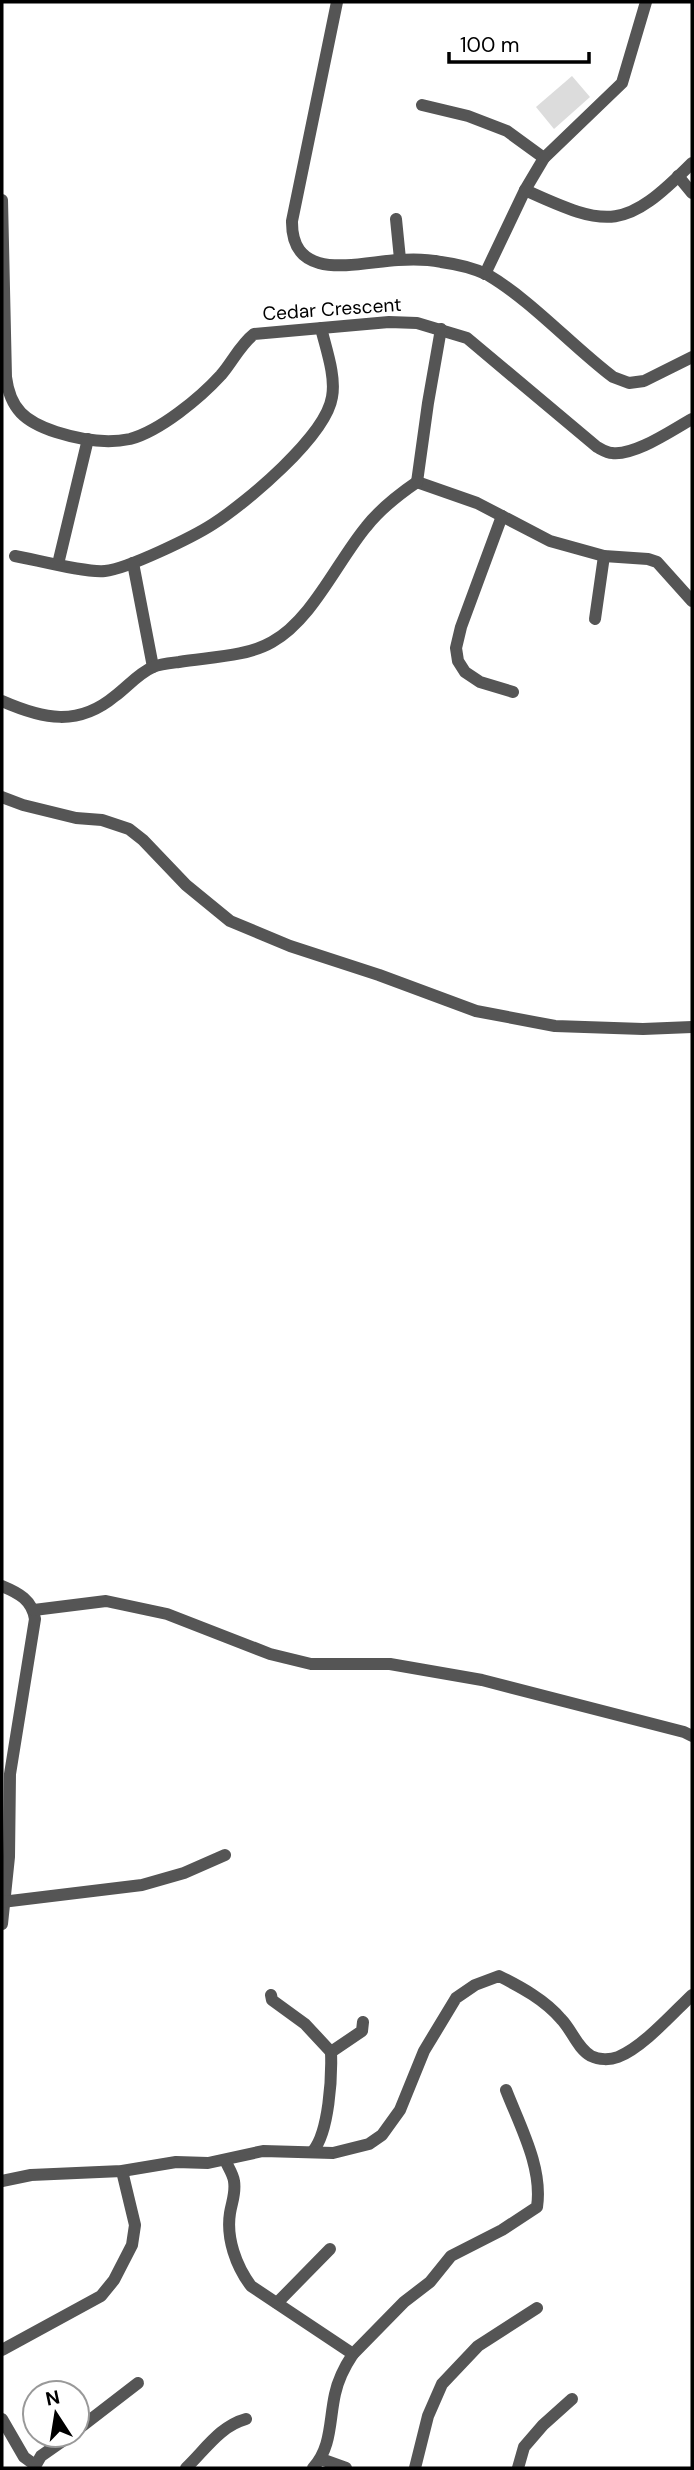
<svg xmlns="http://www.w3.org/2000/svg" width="694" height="2470" font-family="'DM Sans',sans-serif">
  <rect width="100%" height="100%" fill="#fff"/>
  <path fill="#dcdcdc" d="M572,76L590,97L554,129L536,107Z"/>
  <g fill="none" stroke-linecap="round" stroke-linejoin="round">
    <g stroke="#555" stroke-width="12">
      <path d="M337,2L292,221C291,284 359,262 398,260C412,259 427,259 441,262C456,264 474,268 488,275C532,301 572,346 613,377L629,383L644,381L692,357"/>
      <path d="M422,105L468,116L507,131L544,158"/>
      <path d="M678,176L692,193"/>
      <path d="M525,190C610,229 625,230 692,163"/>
      <path d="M2,200L6,377C10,409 25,422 56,432C78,439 106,444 130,439C160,431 200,398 221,375C233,361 240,345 254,334L389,322L417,323L467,338L597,447C601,449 607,453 612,453C635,456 672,430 692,419"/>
      <path d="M396,219L400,259"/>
      <path d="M485,274L525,190L544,158L622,83L646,2"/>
      <path d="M417,482L477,503L550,541L604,556L648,559L657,562L692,601"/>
      <path d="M417,482L428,403L441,329"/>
      <path d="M502,516L461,627L456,648L458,661L465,672L480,682L513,692"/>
      <path d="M15,556C37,560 85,573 105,571C127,569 193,537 213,524C246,503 326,436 332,397C336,376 326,349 321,328"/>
      <path d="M133,563L153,667"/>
      <path d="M58,564L88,439"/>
      <path d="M595,619L604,556"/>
      <path d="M2,701C43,719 78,727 115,696C127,687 139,673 153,667C160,664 171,663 179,662C209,657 246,657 272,642C312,620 337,562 366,527C380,509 398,495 417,482"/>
      <path d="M2,797L23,805L76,818L102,820L129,829L143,840L186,885L230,921L290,946L379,975L476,1011L555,1026L643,1029L692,1027"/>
      <path d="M2,1586C19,1593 32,1600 35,1619L10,1774L9,1857L2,1924"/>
      <path d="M34,1610L106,1601L167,1614L270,1654L311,1664H390L482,1680L684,1732L692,1736"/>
      <path d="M2,1902L142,1885L184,1873L225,1855"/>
      <path d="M271,1995L272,2000L305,2024L331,2052"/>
      <path d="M313,2151C329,2132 332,2077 331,2052L362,2031L363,2022"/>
      <path d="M225,2160C228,2167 233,2174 234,2181C236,2193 232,2201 230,2213C226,2238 236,2266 251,2286L353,2354L404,2302L430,2282L451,2256L502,2230L537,2207C543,2168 520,2126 506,2090"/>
      <path d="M2,2181L31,2175L122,2171L176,2162L208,2163L263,2151L333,2153L369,2144L382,2135L400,2110L424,2051L456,1998L475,1985L499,1976C521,1987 545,2000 561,2019C572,2030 577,2048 591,2056C599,2060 610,2060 618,2057C643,2047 672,2014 692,1995"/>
      <path d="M277,2303L330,2249"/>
      <path d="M2,2350L101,2296L114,2280L132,2245L135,2225L122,2171"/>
      <path d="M2,2419L24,2457L35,2465"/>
      <path d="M77,2430L138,2383"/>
      <path d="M321,2459L346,2468"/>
      <path d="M34,2468L41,2456L71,2435"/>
      <path d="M186,2468C205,2450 220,2426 246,2419"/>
      <path d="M313,2468C332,2447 329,2421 335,2394C338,2380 345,2366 353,2354"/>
      <path d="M415,2468L428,2416L442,2384L478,2346L537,2308"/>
      <path d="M518,2468L524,2447L543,2425L572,2399"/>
    </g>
  </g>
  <g text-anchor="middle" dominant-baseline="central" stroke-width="6" stroke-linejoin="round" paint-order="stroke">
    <g font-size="19" fill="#000" stroke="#fff">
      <text transform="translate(332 309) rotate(-4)">Cedar Crescent</text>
    </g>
  </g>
  <rect width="694" height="2470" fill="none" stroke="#000000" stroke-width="7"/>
  <g transform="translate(56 2414) rotate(348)"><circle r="33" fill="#ffffff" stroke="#999999" stroke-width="2"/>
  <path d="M0-5L12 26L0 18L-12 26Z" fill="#000000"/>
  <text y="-10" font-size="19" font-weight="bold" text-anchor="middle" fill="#000000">N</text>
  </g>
  <path d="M449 52v10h140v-10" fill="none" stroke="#000000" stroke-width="3.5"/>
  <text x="460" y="52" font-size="21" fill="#000000" stroke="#ffffff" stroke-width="5" paint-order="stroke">100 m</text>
</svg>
